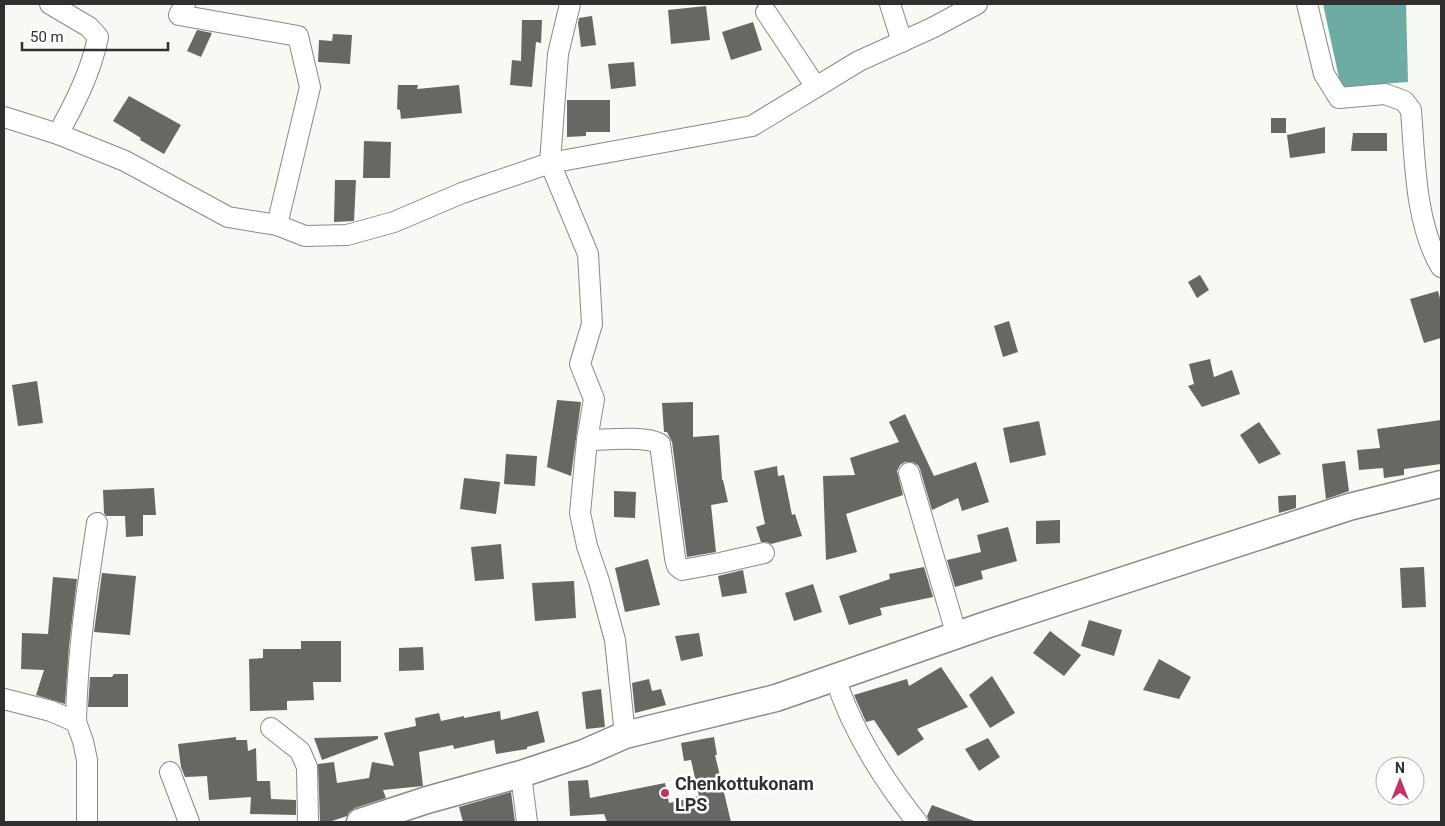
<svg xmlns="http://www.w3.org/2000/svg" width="1445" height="826" font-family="Roboto,sans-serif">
  <rect width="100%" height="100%" fill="#f6f9f4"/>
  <path fill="#6daca3" d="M1323,4H1406L1408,82L1341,87Z"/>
  <g fill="#676763">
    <path d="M706,6L710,40L671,44L668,10Z"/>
    <path d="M592,16L596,45L581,47L578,23L579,18Z"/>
    <path d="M522,20H542L541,43L536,42L532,87L510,85L512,60L521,61Z"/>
    <path d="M753,22L762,50L731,60L722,32Z"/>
    <path d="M197,30L212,33L201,57L187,51Z"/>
    <path d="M333,34L352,35L350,64L318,62L319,40L332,41Z"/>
    <path d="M634,62L636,86L611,89L608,64Z"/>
    <path d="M398,85H418L417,89L459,85L462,113L401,119L400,110L397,109Z"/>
    <path d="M129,96L181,125L164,154L140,140L141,138L113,121Z"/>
    <path d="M567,100H610V132H586V136L567,137Z"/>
    <rect x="1271" y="118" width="15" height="15"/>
    <path d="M1325,127V153L1290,158L1287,135Z"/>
    <path d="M1353,133H1387V151H1351Z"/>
    <path d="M364,141L391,142L390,178H363Z"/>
    <path d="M335,180H356L354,221L334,222Z"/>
    <path d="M1200,275L1209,290L1197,298L1188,282Z"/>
    <path d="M1438,291L1441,302V338L1424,343L1410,299Z"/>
    <path d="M1009,321L1018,352L1003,357L994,326Z"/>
    <path d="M1210,359L1214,377L1232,370L1240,394L1202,407L1188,386L1194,384L1189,364Z"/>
    <path d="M37,381L43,423L18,426L12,385Z"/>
    <path d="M557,400L581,402L571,476L547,467Z"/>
    <path d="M693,402V437L719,435L722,480H723L728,502L711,505L716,552L687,557L672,442L667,432H664L662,403Z"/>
    <path d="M905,414L934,476L976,462L989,502L962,511L958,498L932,510L920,469L918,465L912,462H905L900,465L897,471L903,495L846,514L857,552L826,560L823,476L855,475L850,458L899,442L889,422Z"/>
    <path d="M1441,420V464L1404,469V475L1384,478L1383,468L1359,470L1357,450L1380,448L1377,429Z"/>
    <path d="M1039,421L1046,455L1010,463L1003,428Z"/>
    <path d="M1259,422L1281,454L1259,464L1240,435Z"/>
    <path d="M506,454L537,456L535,486L504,484Z"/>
    <path d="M1345,461L1349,491L1326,499L1322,464Z"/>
    <path d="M777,466L778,476L784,475L792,515L795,514L802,536L771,544L767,542H761L756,527L765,524L754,471Z"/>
    <path d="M464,478L500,482L496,514L460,509Z"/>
    <path d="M154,488L156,515H143V536L126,537L125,516H106L104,513L103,490Z"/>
    <path d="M614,491L636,492L635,518L614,517Z"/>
    <path d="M1296,495V508L1279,513L1278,496Z"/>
    <path d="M1060,520V543L1036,544V521Z"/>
    <path d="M1008,527L1017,561L981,571L983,579L955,587L947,560L981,552L977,535Z"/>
    <path d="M501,544L504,579L475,581L471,547Z"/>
    <path d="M648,559L660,605L625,612L615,568Z"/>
    <path d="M924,567L933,597L880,608L882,615L849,625L839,596L890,579L889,574Z"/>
    <path d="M1424,567L1426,607L1402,608L1400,568Z"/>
    <path d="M743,570L747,593L722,597L718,576Z"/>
    <path d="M102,573L136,576L130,635L94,632Z"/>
    <path d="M53,577L77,579L69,646L65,704L36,695L44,670L21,669L22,633L48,634Z"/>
    <path d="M574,581L576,618L535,621L532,583Z"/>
    <path d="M813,584L822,612L794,621L785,593Z"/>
    <path d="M1089,620L1122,630L1114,656L1081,646Z"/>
    <path d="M1050,631L1081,655L1064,676L1033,653Z"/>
    <path d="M699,633L703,656L681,661L675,636Z"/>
    <path d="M301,641H341V682H313L314,700L287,701V710L250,711L249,659L263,658V649H301Z"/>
    <path d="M423,647L424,670L399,671V648Z"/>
    <path d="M1159,659L1191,677L1179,699L1143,690Z"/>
    <path d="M941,667L968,707L917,729L924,739L898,756L874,720L866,722L854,695L907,679L909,686Z"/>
    <path d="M114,674H128V707H88L90,677H112Z"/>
    <path d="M992,676L1015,713L990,728L969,695Z"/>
    <path d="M649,679L652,691L661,689L666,705L635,713L632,683Z"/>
    <path d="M601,689L605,727L586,729L582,692Z"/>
    <path d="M500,711L501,720L538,711L545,742L527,747V749L496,754L494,740L454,749L453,745L419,752L423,786L383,790L386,798L355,808L349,812L347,816L329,822H320L318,764L334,762L337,783L369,778L372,762L394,766L384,733L416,726L415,718L439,713L441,721L464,716V718Z"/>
    <path d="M378,736V739L322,760L314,738Z"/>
    <path d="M236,737V740H247L248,751L256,748L257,781H270L271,799L296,800V815L250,814L251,797L209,800L207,776L185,777L181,767L178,744Z"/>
    <path d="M714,737L717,755H715L731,822H607L604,814L570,816L568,781L588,780L590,798L665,783L669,803L699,796L691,760L684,761L681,743Z"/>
    <path d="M988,738L1000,757L979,771L965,749Z"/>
    <path d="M511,792L515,822H463L459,807Z"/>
    <path d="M932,805L974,821V822H929L927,816Z"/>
  </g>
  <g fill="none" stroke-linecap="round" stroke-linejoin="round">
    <g stroke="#888a86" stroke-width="22">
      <g id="minor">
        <path d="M50,4L89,27L98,37C91,72 75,103 58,134"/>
        <path d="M185,4L179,15L298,36L310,87L277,225"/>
        <path d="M890,4L902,42"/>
        <path d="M1307,4L1324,74L1339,98L1385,94L1404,101L1411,110C1415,161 1415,223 1441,267"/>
        <path d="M766,12L816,87"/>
        <path d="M4,117L58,134L125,161L228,217L277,225L305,236L347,235L394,222L462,193L550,163L558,54L570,4"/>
        <path d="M587,440L580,513L587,546L599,581L615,640L625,735"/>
        <path d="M909,473L957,636"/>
        <path d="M764,553L720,563L682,570L677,566L675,558L660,444C645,435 606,440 587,440L594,399L580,364L592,324L588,254L550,163L752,126L859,61L932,28L977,4"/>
        <path d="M835,677C852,731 882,778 917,822"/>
        <path d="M4,699L51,711L76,722L83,741L87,760V822"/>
        <path d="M76,722C77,655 87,589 97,523"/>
        <path d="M271,728L300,751L307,767L308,822"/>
        <path d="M170,772L189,822"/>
        <path d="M521,774L527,822"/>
      </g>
    </g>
    <g stroke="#888a86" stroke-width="29">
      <path id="major" d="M360,822L427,800L521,774L584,753L625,735L776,698L986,625L1349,507L1441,484"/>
    </g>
    <use href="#minor" stroke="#fff" stroke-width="20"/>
    <use href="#major" stroke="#fff" stroke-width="26"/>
  </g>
  <circle fill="#c03468" stroke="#fff" stroke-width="2" cx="665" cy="793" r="5"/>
  <g text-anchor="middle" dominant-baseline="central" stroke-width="5" stroke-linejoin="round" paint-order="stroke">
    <g font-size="18" font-weight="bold" fill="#30312f" stroke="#fff" text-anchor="start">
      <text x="675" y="783">Chenkottukonam<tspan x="675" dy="21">LPS</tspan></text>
    </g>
  </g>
  <rect width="1445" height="826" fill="none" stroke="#30312f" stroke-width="10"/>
  <g transform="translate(1400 781)"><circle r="24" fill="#ffffff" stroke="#acadac"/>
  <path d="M0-4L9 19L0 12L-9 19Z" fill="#c03468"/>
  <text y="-8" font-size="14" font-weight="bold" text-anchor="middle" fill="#30312f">N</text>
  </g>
  <path d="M22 42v8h146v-8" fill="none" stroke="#30312f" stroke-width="2.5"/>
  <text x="30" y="42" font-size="15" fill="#30312f" stroke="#ffffff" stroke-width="4" paint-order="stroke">50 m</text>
</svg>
